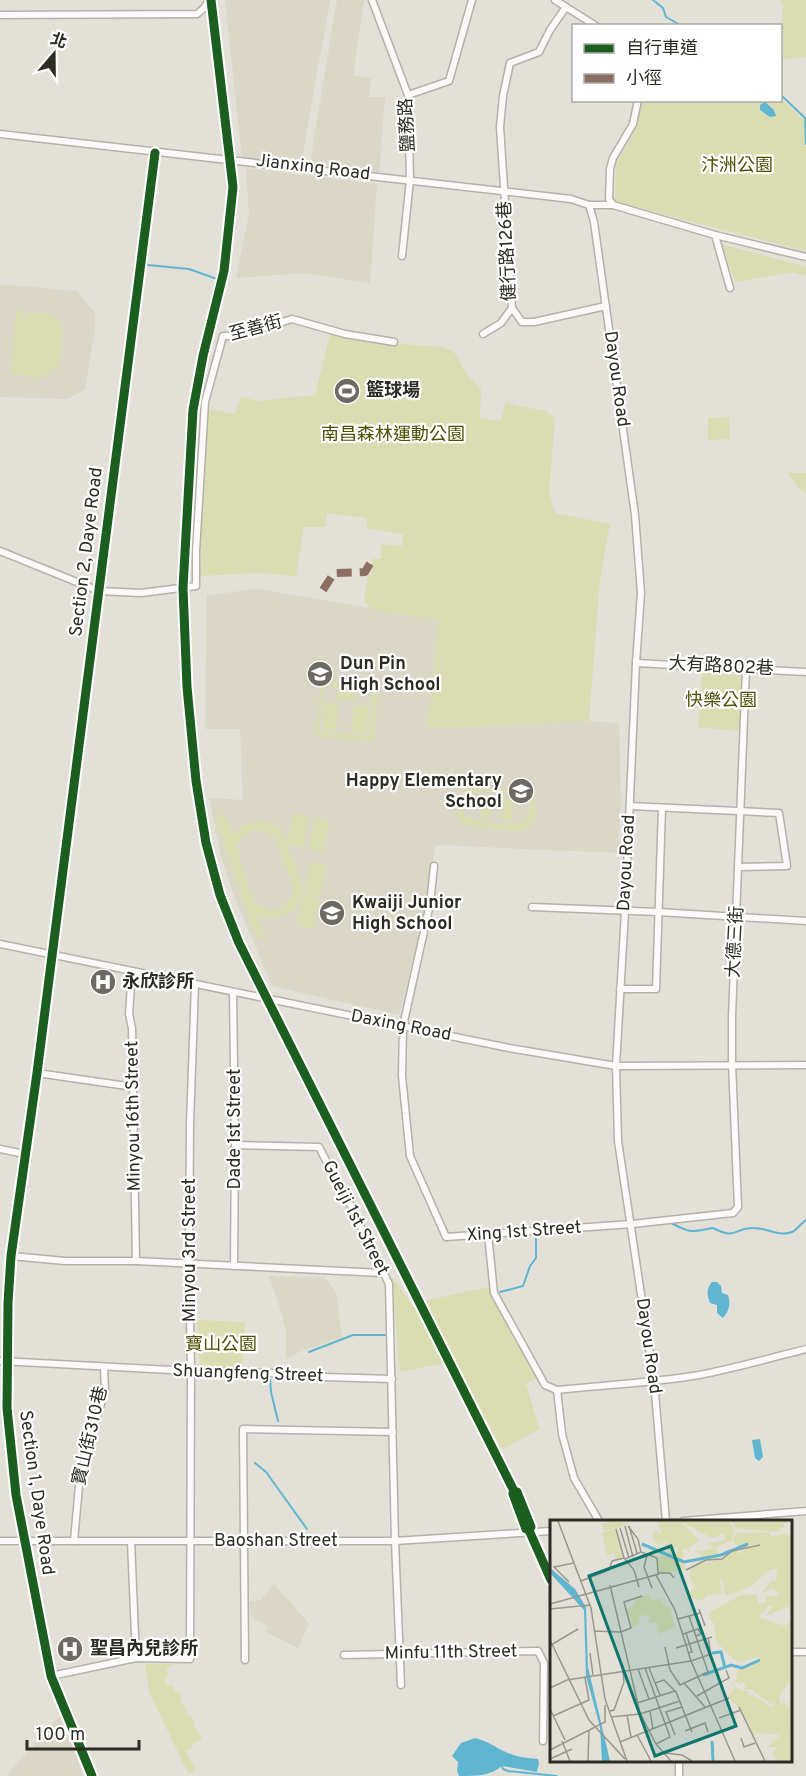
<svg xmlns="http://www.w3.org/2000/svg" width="806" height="1776" font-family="Overpass,'Noto Sans TC',sans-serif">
  <rect width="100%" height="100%" fill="#e2e0d7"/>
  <g fill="#dad7c6">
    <path d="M225,0H330L301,164L242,158Z"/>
    <path d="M337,0H364L353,76L371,78L369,97H385L379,172L310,163Z"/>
    <path d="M246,168L377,184L370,283L303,273L236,278L249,214Z"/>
    <path d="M9,285L77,291L95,313V327L85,389L68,399L0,397V286Z"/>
    <path d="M258,589L439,620L427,729L589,721L619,723L621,804L618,853L436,845L420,931L399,1015L272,986L234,896L221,858L209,798L243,800L240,729H205L207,595Z"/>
    <path d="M269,1276L324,1277L336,1292L342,1337L299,1352L286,1359V1330L280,1308Z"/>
    <path d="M274,1584L309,1624L298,1648L266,1632L268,1626L252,1618L249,1602L261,1600Z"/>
    <path d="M60,1717L84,1776H6L58,1718Z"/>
  </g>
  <g fill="#dadcb2" fill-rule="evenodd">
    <path d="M780,0H806V57L781,60L783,4Z"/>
    <path d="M781,99L806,122V251L615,202L616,164L635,130L643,101L780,100Z"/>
    <path d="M722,244L806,267V276L793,272L735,282Z"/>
    <path d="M16,310H23V317C38,308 53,313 63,326C60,353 66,371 36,379L20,373L19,375L11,374Z"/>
    <path d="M330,334L372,342L442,347L454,352L467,375L481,389L480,418L501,421L506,402L517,406L547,411L555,419L549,492L555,513L610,524L600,579L589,721L427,729L439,620L371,609L364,600L368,575L372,574V559H381V544L402,546L403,534L367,528V518L327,513L325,527H304L296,576L258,573L200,576L202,500L207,409L235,414L241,397L258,401L315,395Z"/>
    <path d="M729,417L730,439L708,440V418Z"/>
    <path d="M788,473H806V493L799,489Z"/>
    <path d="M702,673L743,675L741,731L698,727Z"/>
    <path d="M321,680L378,685L374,742L315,736ZM324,686L372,689L369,736L319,732Z"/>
    <path d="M337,690L357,691L356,701L336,699Z"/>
    <path d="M325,702L339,703L336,731L323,730Z"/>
    <path d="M354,705L368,706L366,734L351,733Z"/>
    <path d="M468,787L527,790C539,805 544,823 520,830C511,833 498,829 488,828C482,827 471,828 465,825C450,816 456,794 468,787ZM475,791L522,794L529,805L530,812C528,817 526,820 521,822C510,827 472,823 464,815L463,804L469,794Z"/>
    <path d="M481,797H492L490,819L480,818Z"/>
    <path d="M502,798L513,799L512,821L501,820Z"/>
    <path d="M294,813L309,816L303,847L287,844Z"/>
    <path d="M225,814L233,835C243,821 267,815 281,830C283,833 302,882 303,886C304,912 277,923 257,916L264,936L256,938L215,816ZM254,830L264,831L274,836L293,887L291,895L288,902L281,908L272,910L254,904L236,846L241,837Z"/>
    <path d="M315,818L329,820L323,852L308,849Z"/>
    <path d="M311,862L327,865L320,897L304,893Z"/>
    <path d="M303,895L320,899L313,929L296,925Z"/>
    <path d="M392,1277L418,1312L428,1300L488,1287L537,1378L526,1384L539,1429L502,1450L455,1361L400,1372Z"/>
    <path d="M197,1320L245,1322L242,1369L200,1368Z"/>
    <path d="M145,1664H174L166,1669L169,1675L164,1679L168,1687L172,1685L176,1693L179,1692L182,1699L180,1700L189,1716L191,1715L195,1723L193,1724L202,1739L191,1745L192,1748L186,1751L195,1769L189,1775L149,1692Z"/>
  </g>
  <g fill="#60b5d1">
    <path d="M765,102L774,110L776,116L770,117L760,110V105Z"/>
    <path d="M712,1282H717L721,1286L722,1293L728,1295C731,1304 729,1311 723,1318L717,1313V1305L710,1303C707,1295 706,1289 712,1282Z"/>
    <path d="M760,1439L763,1457L759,1461L755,1458L752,1440Z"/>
    <path d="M475,1738C488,1741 496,1748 508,1753C517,1757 527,1758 538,1759L539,1763L537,1772L502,1766C490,1776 477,1776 459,1776L457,1771L458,1762L452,1756L461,1743Z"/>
  </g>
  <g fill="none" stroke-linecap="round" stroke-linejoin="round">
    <g stroke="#60b5d1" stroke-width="2">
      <path d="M653,0L663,8L666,17L682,26"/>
      <path d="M780,94L805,118L806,144"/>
      <path d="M148,265L189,269L217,279"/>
      <path d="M671,1223C693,1234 690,1232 713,1228C738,1241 734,1227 754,1228C767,1228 779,1237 792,1232C797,1230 801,1223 806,1220"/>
      <path d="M500,1292L523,1286L530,1266L536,1258V1236"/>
      <path d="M309,1352L353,1335H387"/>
      <path d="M270,1377L271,1392L278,1421"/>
      <path d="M255,1463L266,1472L307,1529"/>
      <path d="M502,1766L503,1769L508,1771L557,1776"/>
    </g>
    <g stroke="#b3b1aa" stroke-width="9">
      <g id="minor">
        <path d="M372,0L408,95L410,180L402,256"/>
        <path d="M555,0L596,26"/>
        <path d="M0,15L197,14L204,8L209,0"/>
        <path d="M408,95L449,81L472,0"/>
        <path d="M638,100L633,124L613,158L610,169L609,199L613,205L715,235L730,288"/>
        <path d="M0,134L571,199L589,205H613"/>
        <path d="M589,205L594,222L635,515L641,593L636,663L625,911L616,1066L618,1141L654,1381L666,1521"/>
        <path d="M715,235L806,257"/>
        <path d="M512,308L522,322H534L606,306"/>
        <path d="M483,334L501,323L512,308L500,127L503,96L510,63L539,52L550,30L566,7"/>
        <path d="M0,551L99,591L141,593L196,586V551L205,402L223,336H237L292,319L345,334L394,342"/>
        <path d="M636,663L806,672"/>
        <path d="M630,806L779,813L787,866L739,867"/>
        <path d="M434,866L430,904L403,1026L402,1076L410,1156L446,1237L632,1224L733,1213L738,1207L732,1064V1016L746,669"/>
        <path d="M532,907L658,912L806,921"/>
        <path d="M0,944L509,1048L616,1066L806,1065"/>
        <path d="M132,971L129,1014L132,1028L136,1261"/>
        <path d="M620,989H656L662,808"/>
        <path d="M233,992L235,1145L234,1266"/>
        <path d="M37,1073L134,1087"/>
        <path d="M235,1145L319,1147L334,1176L344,1192L389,1284L395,1541L401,1685"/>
        <path d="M0,1149L24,1154"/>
        <path d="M488,1234L494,1293L545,1385L557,1390C604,1385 652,1383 699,1375C735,1368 770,1358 806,1349"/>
        <path d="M11,1256L65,1261H136L382,1273"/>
        <path d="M0,1361L191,1371L273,1373L289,1376L392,1379"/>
        <path d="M557,1390L562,1434L574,1478L599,1521"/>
        <path d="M683,1521L806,1511"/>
        <path d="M0,1541H395L551,1531"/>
        <path d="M74,1541L79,1486L88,1445L105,1391L104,1367"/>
        <path d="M131,1541L136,1658"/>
        <path d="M790,1652H806"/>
        <path d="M344,1655L538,1651L544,1663L543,1741"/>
        <path d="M245,1660L243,1429L393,1432"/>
        <path d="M51,1676L136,1658L190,1659L191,1371L189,1263L190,1124L195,984"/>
        <path d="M679,1760V1776"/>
        <path d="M92,1776L51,1676L16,1495L7,1408L8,1303L11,1256L37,1073L155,153"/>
      </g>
    </g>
    <use href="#minor" stroke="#fbfaf9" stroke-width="6"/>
    <path stroke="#8d6e63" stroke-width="8" stroke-dasharray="15 8" stroke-linecap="butt" d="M323,590L334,573L365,572L371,562"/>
    <g stroke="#fff" stroke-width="13">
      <g id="cycleway">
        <path d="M211,0L233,187L224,271L203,356L193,410L183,588L187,687L196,781L206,843L220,895L239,943L515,1493"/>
        <path d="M528,1528L531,1527L517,1492L513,1494L526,1529L528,1528L551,1580"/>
        <path d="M92,1776L51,1676L16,1495L7,1408L8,1303L11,1256L37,1073L155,153"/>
      </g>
    </g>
    <use href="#cycleway" stroke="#1b5e20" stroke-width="9"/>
  </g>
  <defs>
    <g id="stadium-disc" transform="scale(1.35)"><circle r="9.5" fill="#6c6a63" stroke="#fff"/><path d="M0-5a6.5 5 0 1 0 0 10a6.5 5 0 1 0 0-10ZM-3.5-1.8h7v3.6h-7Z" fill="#fff"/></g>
    <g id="school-disc" transform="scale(1.35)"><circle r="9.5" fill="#6c6a63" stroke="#fff"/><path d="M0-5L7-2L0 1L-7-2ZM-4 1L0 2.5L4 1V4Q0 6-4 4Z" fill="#fff"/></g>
    <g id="hospital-disc" transform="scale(1.35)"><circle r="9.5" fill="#6c6a63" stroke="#fff"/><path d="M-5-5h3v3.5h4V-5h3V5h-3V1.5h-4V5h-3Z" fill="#fff"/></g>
  </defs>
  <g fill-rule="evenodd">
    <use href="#stadium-disc" x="347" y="391"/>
    <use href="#school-disc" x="320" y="674"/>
    <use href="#school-disc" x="521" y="791"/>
    <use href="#school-disc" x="332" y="913"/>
    <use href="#hospital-disc" x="103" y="982"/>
    <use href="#hospital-disc" x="70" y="1649"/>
  </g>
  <g text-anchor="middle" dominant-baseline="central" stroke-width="4.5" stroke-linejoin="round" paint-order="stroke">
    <g font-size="18" fill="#2c2b24" stroke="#fff">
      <text transform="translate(408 125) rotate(-93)">鹽務路</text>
      <text transform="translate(313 168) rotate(7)">Jianxing Road</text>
      <text transform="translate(508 251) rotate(-93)">健行路126巷</text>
      <text transform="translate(256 329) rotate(-15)">至善街</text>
      <text transform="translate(616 379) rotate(82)">Dayou Road</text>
      <text transform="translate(87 552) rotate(-83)">Section 2, Daye Road</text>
      <text transform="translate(721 667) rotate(3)">大有路802巷</text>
      <text transform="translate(627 863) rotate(-87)">Dayou Road</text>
      <text transform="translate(736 942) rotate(-87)">大德三街</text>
      <text transform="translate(401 1026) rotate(11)">Daxing Road</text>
      <text transform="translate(134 1116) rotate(-91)">Minyou 16th Street</text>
      <text transform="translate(235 1129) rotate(-90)">Dade 1st Street</text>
      <text transform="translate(355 1218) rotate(63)">Gueiji 1st Street</text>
      <text transform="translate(524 1232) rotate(-4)">Xing 1st Street</text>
      <text transform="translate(190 1250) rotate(-90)">Minyou 3rd Street</text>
      <text transform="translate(648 1346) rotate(82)">Dayou Road</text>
      <text transform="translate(248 1374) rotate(2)">Shuangfeng Street</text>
      <text transform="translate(91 1436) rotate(-77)">寶山街310巷</text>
      <text transform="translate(36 1493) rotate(82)">Section 1, Daye Road</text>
      <text x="276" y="1541">Baoshan Street</text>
      <text transform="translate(451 1653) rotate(-1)">Minfu 11th Street</text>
    </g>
    <g font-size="18" fill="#4e5004" stroke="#fff">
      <text x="737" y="166">汴洲公園</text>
      <text x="393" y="435">南昌森林運動公園</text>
      <text x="721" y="701">快樂公園</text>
      <text x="221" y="1345">寶山公園</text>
    </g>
    <g font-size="18" font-weight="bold" fill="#2c2b24" stroke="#fff" text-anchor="start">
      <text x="366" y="391">籃球場</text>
      <text x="340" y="664">Dun Pin<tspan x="340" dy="21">High School</tspan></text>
      <text x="502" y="781" text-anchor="end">Happy Elementary<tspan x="502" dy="21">School</tspan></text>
      <text x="352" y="903">Kwaiji Junior<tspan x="352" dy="21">High School</tspan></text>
      <text x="122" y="982">永欣診所</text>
      <text x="90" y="1649">聖昌內兒診所</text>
    </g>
  </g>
  <g transform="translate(550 1520)">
    <rect width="242" height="242" fill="#e2e0d7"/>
    <path d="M62,1L79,3L66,10L73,37L66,39L64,33L57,35L52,13L65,9L54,11L52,4ZM107,1H179L185,11L181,21L166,27L169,38L147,43L153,35L144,32L164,29L159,24L176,19L174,13L162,18L131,2L149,20L139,28L140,35L136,28L132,30L134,37L130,40L125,37L129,25L120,33L115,24L120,19L109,25L103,20V10L112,14ZM181,1H238L228,12L186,8ZM219,12L220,17L236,13L241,18V86L215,96L223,87L220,85L208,97L235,106L241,100V166L240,161L229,177L231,186L234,182L239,187V179L241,183L240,241H228L223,235L227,227H218L230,215L209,213L204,214L209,219H205L191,190L178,177L185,168L181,163L192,171H198L199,178L203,175L221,187L224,186L225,178L222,185L202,170L193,169L196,166L193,162L189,165L185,161L188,150L207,143L210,137L188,142L182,138L166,121L164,103L159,99L160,92L189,76L206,74L209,85L216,82V76H229L224,68L212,73L221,61H226L227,49H221L198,68L175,76L173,62L170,57L172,74L157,75L152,81L136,75L145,68L139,55L141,47L169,40L185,30L189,34L200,25L190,28L183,21L186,13ZM114,35L133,42L136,50L109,53L107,39ZM98,75L103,80L111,78L114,87L120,86L125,107L109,114L107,103H98L100,95H95L89,98L90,103L81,107L75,90L85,84V77Z" fill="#dadcb2"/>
    <path d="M0,48L25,69L36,87L38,147L60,241H52L50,207L36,156L34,90L0,53Z" fill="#60b5d1"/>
    <path fill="none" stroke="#60b5d1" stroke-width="3" d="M92,24L134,42L171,35L198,24M162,133L171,132L175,148M153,155L181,145L192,148L210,140M162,221L163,241"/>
    <path fill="none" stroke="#99988f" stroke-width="1.5" d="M8,1L41,88L55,179L77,241M75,6L83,37M78,6L88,19L91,32M79,6L87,33M70,8L79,38M66,9L74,38L84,50L89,67M97,35L94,47L102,68M75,39L91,32L107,38L108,53H120L124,58M136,50L156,40L172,39L182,31L210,25M106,55L125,90L141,141L185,241M31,61L59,50L62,41L74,38M19,62L4,47L24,43M60,65L90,193L106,224L121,241M0,84L109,54M0,89L40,85M149,89L155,106M128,99L150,93M44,111L71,112L81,108L74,82L92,76M136,113L142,132L138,133M133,114L148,109L151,114L146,116M0,120L39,200L75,239M1,125L28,109M115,127L120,150L130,165L158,152L139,96M126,128L162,117M40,133L43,155M95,148L120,217L106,224M99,148L110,175M88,149L99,179M105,163L114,160L126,172L142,212M134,163L156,188M0,168L17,160L141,141L161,134L158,118M147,176L179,158L176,150M87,183L125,171M189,187L215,241M0,189L15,220M60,191L64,190L74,162L73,152M100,191L103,209M77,195L81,217M3,196L39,180L35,158M61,197L90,194L130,181M169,198L191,190M135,211L155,203L158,212M87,215L101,241M125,215L116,192L132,187M191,218L194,227L205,223M12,221L20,241M70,222L179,178M0,230L55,202V185M115,233L132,235L142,241M0,239L22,229M38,241L39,210"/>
    <path fill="#0f766e" fill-opacity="0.15" stroke="#0f766e" stroke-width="3" d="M121,26L186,206L105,236L39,56Z"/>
    <rect width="242" height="242" fill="none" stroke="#2c2b24" stroke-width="3"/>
  </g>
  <rect x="572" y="24" width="210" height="78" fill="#ffffff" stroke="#abaaa7" stroke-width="1.5"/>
  <rect x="584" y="44" width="30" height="9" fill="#1b5e20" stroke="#abaaa7" stroke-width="1.5"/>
  <text x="626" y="54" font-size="18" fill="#2c2b24">自行車道</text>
  <rect x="584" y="74" width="30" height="9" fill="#8d6e63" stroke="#abaaa7" stroke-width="1.5"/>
  <text x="626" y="84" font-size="18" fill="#2c2b24">小徑</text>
  <g transform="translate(54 54) rotate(20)" stroke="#ffffff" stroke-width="4.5" paint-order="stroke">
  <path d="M0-4.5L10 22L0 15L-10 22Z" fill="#2c2b24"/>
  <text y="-9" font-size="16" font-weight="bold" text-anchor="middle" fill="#2c2b24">北</text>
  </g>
  <path d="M27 1740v9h112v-9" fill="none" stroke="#2c2b24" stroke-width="3"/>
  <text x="36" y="1740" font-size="18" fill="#2c2b24" stroke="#ffffff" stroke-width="4.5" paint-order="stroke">100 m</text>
</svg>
